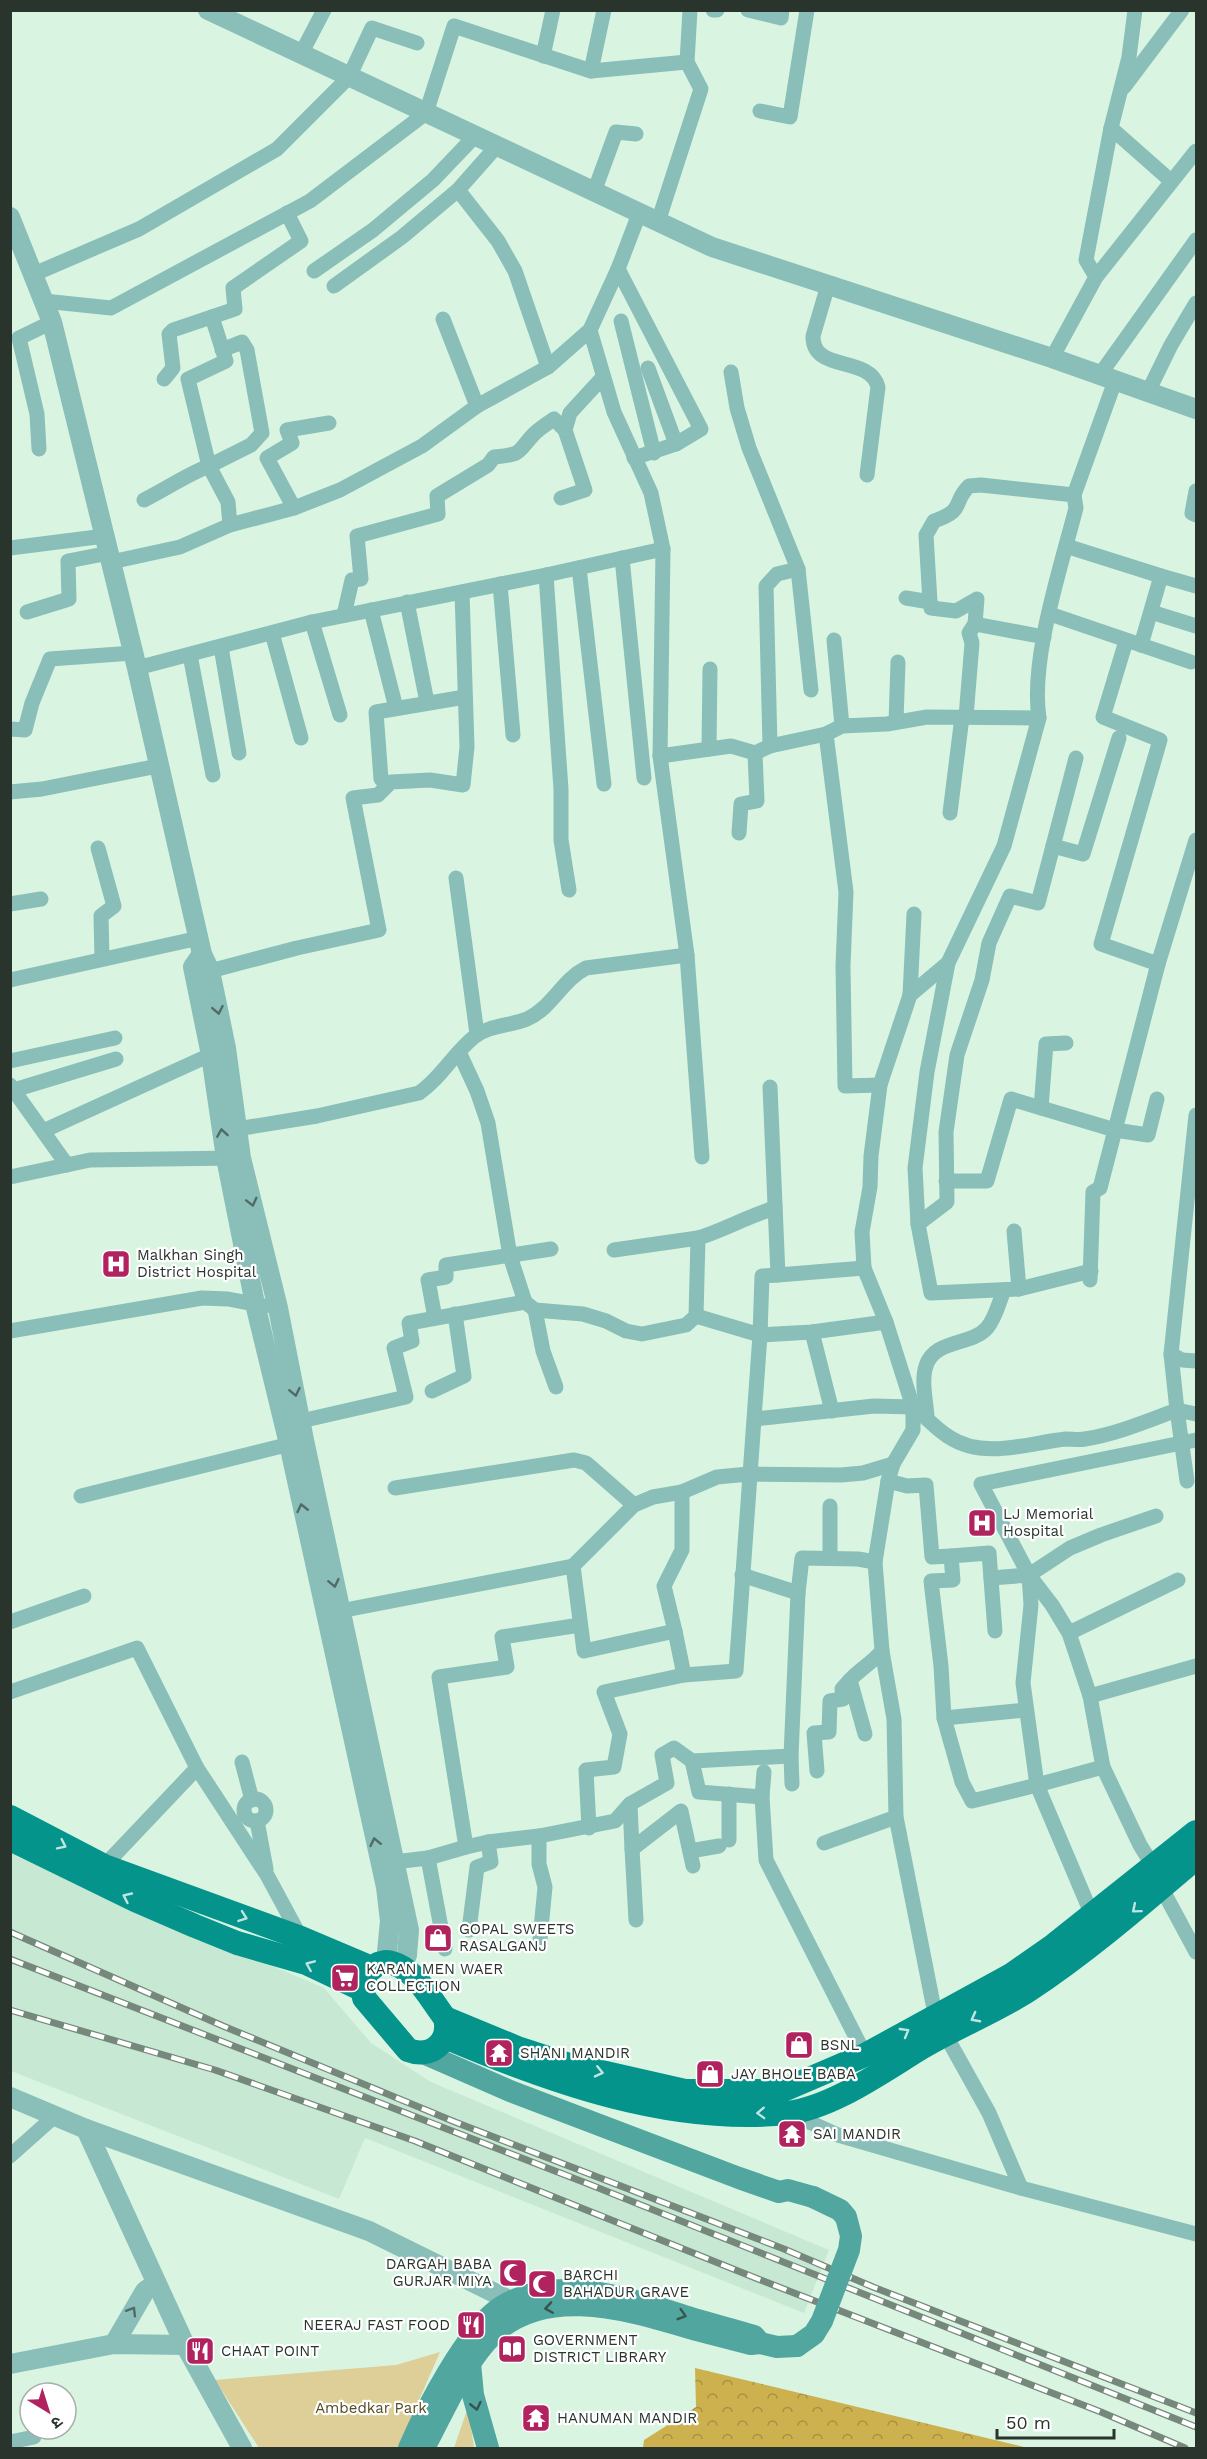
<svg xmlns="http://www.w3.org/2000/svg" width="1207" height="2459" font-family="'Work Sans','Noto Sans Devanagari',sans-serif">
  <defs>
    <pattern id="forest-crowns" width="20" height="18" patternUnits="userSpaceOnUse" patternTransform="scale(1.5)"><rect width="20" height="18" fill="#ccb14e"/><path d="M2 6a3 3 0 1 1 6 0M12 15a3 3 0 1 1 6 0" fill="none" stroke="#a69141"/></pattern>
  </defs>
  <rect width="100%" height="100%" fill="#d9f5e2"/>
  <path fill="#c7e9d3" d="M10,1851L18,1857L324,1988L371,2043L431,2082L829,2250L804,2313L365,2138L339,2199L11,2071Z"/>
  <path fill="url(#forest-crowns)" d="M695,2368L1028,2448H643L644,2440L696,2407Z"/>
  <g fill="#dece97">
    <path d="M440,2352L398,2448H259L215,2380L396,2365Z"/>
    <path d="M468,2407L474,2448H454Z"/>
  </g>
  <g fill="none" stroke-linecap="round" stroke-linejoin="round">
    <g stroke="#8abeb8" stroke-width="15">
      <path d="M713,10H717"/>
      <path d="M748,10L781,18L782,10"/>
      <path d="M301,54L324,10"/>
      <path d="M543,56L553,10"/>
      <path d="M591,71L604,10"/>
      <path d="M1124,87L1182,10"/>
      <path d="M760,111L790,117L807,10"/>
      <path d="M1111,128L1171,181"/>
      <path d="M458,190L498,241L515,271L548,367"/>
      <path d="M594,192L616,132L636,134"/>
      <path d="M658,222L701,89L687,62L690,10"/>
      <path d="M618,269L701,429L676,444L634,458"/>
      <path d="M314,271L373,230L433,180L475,136"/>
      <path d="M34,274L139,229L277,149L349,77L372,28L417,43"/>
      <path d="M1096,277L1086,260L1111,128L1129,57L1135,10"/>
      <path d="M828,285L813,336C812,373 870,355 878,387L867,475"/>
      <path d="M334,286L402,237L458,190L496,147"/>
      <path d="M44,301L111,308L310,201L426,113L454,26L591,71L687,62"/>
      <path d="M212,317L226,361L188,379L209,466L251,445L262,433L247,350L242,342L222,350"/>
      <path d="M443,319L477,406"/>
      <path d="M621,321L654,453"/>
      <path d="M590,330L614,412L651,493L663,549"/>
      <path d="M1052,358L1096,277L1196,151"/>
      <path d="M648,368L676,444"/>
      <path d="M731,372L737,408L749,448L798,569L811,690"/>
      <path d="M1099,376L1196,240"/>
      <path d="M164,379L173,368L169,334L173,330L235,309L233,288L301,241L287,213"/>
      <path d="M1148,392L1171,345L1196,303"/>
      <path d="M39,449L37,414L19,338L52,322"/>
      <path d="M1196,491L1192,513L1196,515"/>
      <path d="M1074,495L1115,381"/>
      <path d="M561,498L585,490L565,430L570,413L603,377"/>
      <path d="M144,500C166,489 186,475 209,466L228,502L230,525"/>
      <path d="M294,508L267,458L292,443L287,430L329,423"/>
      <path d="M1066,546L1161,576"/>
      <path d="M10,548L105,536"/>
      <path d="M622,558L644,778"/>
      <path d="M111,562L180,547L230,525L294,508L340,490L422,446L477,406L548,367L590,330L618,269L639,214"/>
      <path d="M579,568L604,784"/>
      <path d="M546,575L561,789V840L569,890"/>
      <path d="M500,584L513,735"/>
      <path d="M906,598L930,602L931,608L956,611L977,599L975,624L1044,637"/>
      <path d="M407,602L427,702"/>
      <path d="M930,602L926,535L934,521C967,509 951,504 969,486L981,485L1074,495L1076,508C1061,567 1030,659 1039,718L1004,846L948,963L927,1072L915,1168L918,1224L931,1293L1019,1289L1014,1231"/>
      <path d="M371,610L396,708"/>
      <path d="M27,612L69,599L68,561L109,553"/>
      <path d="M1151,612L1196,626"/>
      <path d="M1050,614L1191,662"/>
      <path d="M344,615L352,580L361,579L357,536L438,514L437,496L488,465L494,457C524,454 516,453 534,434C540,428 548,423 554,419L565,430"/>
      <path d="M312,622L340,715"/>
      <path d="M272,633L301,738"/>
      <path d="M834,640L842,726"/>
      <path d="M1126,641L1103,717L1160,740L1101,944L1158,964"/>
      <path d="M1141,645L1161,576L1196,586"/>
      <path d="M221,647L239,753"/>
      <path d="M190,655L213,775"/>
      <path d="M137,668L312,622L546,575L663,549L660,756L731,746L755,753L770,746L826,734L842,726L887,724L927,717L1039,718"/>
      <path d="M966,717L972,643L969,633L975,624"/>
      <path d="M896,722L898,662"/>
      <path d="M10,729L25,730L32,703L50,659L133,653"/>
      <path d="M826,734L846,892L843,966L845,1086L880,1085"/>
      <path d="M770,746L766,586L777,574L798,569"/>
      <path d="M709,749L710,669"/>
      <path d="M660,756L687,955L702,1157"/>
      <path d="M381,779L376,712L465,697"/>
      <path d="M10,792L42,789L158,766"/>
      <path d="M950,813L962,717"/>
      <path d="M739,833L741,804L757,801L755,753"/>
      <path d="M1053,846L1076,758"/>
      <path d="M98,848L114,906L101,916L102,958"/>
      <path d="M456,878L477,1034"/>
      <path d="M10,904L41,899"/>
      <path d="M210,971L297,948L379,930L353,798L378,795L391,782L430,780L463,785L467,747L462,592"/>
      <path d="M10,980L199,938"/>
      <path d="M910,995L914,914"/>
      <path d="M459,1052L477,1091L488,1123L510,1256L525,1302"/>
      <path d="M10,1061L115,1038"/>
      <path d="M10,1085L67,1165"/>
      <path d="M770,1087L778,1275L762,1276L760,1335L812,1332L886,1322L913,1407V1430L893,1464L888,1481L875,1562L882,1651L894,1719L896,1817L935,2014"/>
      <path d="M14,1090L116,1059"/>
      <path d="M1041,1108L1046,1044L1066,1043"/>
      <path d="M237,1129L317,1116L419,1093C441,1078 453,1054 474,1037C489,1025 510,1026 527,1019C552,1008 562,980 586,968L687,955"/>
      <path d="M43,1131L221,1050"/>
      <path d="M10,1177L90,1160L235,1158"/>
      <path d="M946,1181H987L1011,1099L1115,1130L1148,1135L1157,1099"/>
      <path d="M918,1224L947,1202L946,1132L957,1055L982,980L989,943L1010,896L1038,903L1053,846L1083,854L1119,738"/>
      <path d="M614,1250L698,1238"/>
      <path d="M778,1275L864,1268"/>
      <path d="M1090,1280L1093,1192L1100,1188L1158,964L1196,840"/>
      <path d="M1019,1289L1091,1271"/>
      <path d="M535,1310L543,1351L556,1387"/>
      <path d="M435,1318L428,1280L446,1277V1265L551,1249"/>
      <path d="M886,1322L864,1268L862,1232L870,1187L871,1156L880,1085L910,995L948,963"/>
      <path d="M10,1331L202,1298L228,1299L265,1306"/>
      <path d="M812,1332L832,1411"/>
      <path d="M1171,1354L1182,1360L1196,1361"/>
      <path d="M432,1391L464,1376L455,1314"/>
      <path d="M927,1417C926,1401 921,1381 926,1366C934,1339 971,1346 987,1328C996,1317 999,1302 1004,1290"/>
      <path d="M755,1419L874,1406L913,1407C925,1416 936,1429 949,1437C984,1460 1028,1443 1066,1439C1072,1439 1079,1440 1085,1439C1117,1434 1147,1421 1177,1410L1171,1354L1196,1115"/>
      <path d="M301,1421L406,1397L394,1348L412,1341L409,1323L525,1302L535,1310L583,1314L606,1321L626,1331L642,1334L686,1325L696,1316L698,1238C724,1230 748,1216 775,1208"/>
      <path d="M888,1481L907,1486L926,1485L932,1557L951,1556L953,1580L931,1581L941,1666L944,1718L962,1782L972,1801L1037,1785L1092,1915"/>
      <path d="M1187,1481L1177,1410L1196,1414"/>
      <path d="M395,1488L574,1460L586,1463L634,1505"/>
      <path d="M81,1496L298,1442"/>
      <path d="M951,1556L989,1553L995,1631"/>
      <path d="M830,1558V1506"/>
      <path d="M573,1566L634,1505L653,1497L682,1492"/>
      <path d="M742,1575L798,1593"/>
      <path d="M1029,1575L1070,1548L1101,1535L1156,1516"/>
      <path d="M991,1578L1029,1575L1031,1605L1023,1683L1037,1785L1103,1767"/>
      <path d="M340,1611L573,1566L584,1651L675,1631L684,1675L736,1671L760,1335L696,1316"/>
      <path d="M10,1622L84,1596"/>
      <path d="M580,1625L502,1637L507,1667L439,1677L466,1847L488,1842L539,1836L615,1821L630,1804L667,1783L662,1755L674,1748L692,1761L791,1756L798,1593L802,1558L858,1559L875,1562"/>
      <path d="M675,1631L664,1586L682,1550V1492L717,1477L749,1474L841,1475L863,1473L893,1464"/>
      <path d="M1069,1633L1178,1580"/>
      <path d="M10,1692L137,1648L197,1768"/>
      <path d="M1090,1696L1196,1666"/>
      <path d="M944,1718L1026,1710"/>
      <path d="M865,1734L850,1680C860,1669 872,1663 882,1651"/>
      <path d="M791,1756L792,1784"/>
      <path d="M692,1761L699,1792L762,1797L764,1772"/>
      <path d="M242,1762L252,1800"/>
      <path d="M817,1771L814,1733L829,1732L830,1701L843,1699L842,1689L850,1680"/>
      <path d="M762,1797L766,1860L865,2055"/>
      <circle cx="255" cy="1810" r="11"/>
      <path d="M630,1804L632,1849L681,1811L693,1866"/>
      <path d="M257,1821L266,1869"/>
      <path d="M589,1828L586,1770L614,1767L620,1734L604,1692L684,1675"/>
      <path d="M539,1836V1864L545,1887L540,1939"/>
      <path d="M729,1840V1794"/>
      <path d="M824,1843L896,1817"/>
      <path d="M632,1849L636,1920"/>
      <path d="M690,1851L719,1846"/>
      <path d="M394,1862L428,1858"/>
      <path d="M104,1866L197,1768L267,1875L301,1938"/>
      <path d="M1153,1866L1140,1845L1103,1767L1090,1696L1069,1633L1052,1605L1029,1575L981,1484L1196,1440"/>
      <path d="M1161,1887L1196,1952"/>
      <path d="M469,1930L477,1867L491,1862L488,1842"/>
      <path d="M445,1949L428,1858L466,1847"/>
      <path d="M945,2034L989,2113L1021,2188"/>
      <path d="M789,2113L838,2135L1021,2188L1196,2234"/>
      <path d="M10,2156L56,2115"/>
      <path d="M10,2442L34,2437"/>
    </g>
    <g stroke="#8abeb8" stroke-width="20">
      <path d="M208,10L712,247L1052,358L1196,409"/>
      <path d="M10,217L52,322L137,668L202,954L210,971L226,1048L241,1158L278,1308L304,1440L409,1930L407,1955L402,1966"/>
      <path d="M202,954L193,967L211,1055L226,1158L255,1304L289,1444L386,1887L390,1921L386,1962"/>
      <path d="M10,2097L86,2129L369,2231L513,2302"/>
      <path d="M86,2129L185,2345L242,2448"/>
      <path d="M114,2344L145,2291L156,2283"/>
      <path d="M10,2364L114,2344L185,2345"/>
    </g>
    <g stroke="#51a69f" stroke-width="22">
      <path d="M423,2053L510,2091L739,2178L779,2192L788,2190L813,2197"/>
      <path d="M760,2343L777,2347L797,2346"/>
      <path d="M470,2363L473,2395L488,2448"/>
      <path d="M409,2448C425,2411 467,2329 501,2307C557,2272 631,2299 688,2317C710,2324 732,2329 754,2336L760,2343L751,2344C732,2339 712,2334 693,2329C628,2310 539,2281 486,2342C460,2372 443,2413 424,2448"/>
    </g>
    <g stroke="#04948c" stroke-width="24">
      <path d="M10,1817L104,1866L301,1938L372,1968"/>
      <path d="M10,1839L135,1900L195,1926L237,1943L306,1963L363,1990"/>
      <path d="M386,1962C413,1964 430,1999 445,2018C451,2042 431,2059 408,2050L364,1998L363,1990L366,1973L378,1964Z"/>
      <path d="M445,2018L520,2049L566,2064L685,2091H781L865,2055L1011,1975L1054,1945L1196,1832"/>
      <path d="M445,2037C551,2082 671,2125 787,2113C832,2108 883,2071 921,2048C956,2027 995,2012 1029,1990C1088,1951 1143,1903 1196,1858"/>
    </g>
    <g stroke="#75887b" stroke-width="7">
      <g id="rail">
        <path d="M10,1932L223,2026L455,2122L784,2249L873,2287L1196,2413"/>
        <path d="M10,1959L586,2183L1196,2427"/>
        <path d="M10,2010L215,2070L415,2141L758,2279L1101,2412L1185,2448"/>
      </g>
    </g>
    <use href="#rail" stroke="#fff" stroke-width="4.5" stroke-dasharray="14" stroke-linecap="butt"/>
    <path stroke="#51a69f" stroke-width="22" d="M797,2346L814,2334L822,2321L849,2250L851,2236L846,2217L840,2210L813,2197"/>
  </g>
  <defs><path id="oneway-chevron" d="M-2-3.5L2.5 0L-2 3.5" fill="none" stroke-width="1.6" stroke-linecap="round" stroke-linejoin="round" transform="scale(1.5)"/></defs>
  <g stroke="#506b65">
    <use href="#oneway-chevron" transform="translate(218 1010) rotate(79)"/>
    <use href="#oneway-chevron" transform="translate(222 1133) rotate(-99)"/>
    <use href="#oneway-chevron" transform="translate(252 1202) rotate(76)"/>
    <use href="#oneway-chevron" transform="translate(295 1392) rotate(78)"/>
    <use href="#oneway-chevron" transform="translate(302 1508) rotate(-103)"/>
    <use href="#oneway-chevron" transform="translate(334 1583) rotate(78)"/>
    <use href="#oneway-chevron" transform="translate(375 1842) rotate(-102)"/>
    <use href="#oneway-chevron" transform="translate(132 2311) rotate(-59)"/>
  </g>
  <g stroke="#c0e4e2">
    <use href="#oneway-chevron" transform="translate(62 1845) rotate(26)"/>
    <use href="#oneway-chevron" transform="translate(127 1897) rotate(-155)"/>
    <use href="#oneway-chevron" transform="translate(1136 1909) rotate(140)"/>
    <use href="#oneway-chevron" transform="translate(243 1917) rotate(20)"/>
    <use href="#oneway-chevron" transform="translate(310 1965) rotate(-157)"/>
    <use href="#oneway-chevron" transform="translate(975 2018) rotate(152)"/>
    <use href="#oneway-chevron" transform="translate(905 2032) rotate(-30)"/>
    <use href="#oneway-chevron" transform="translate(599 2072) rotate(13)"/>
    <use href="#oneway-chevron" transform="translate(761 2113) rotate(178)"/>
  </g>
  <g stroke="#35564f">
    <use href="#oneway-chevron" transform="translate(549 2308) rotate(171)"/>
    <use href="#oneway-chevron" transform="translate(682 2315) rotate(17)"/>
    <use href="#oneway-chevron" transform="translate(476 2406) rotate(77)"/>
  </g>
  <defs>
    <g id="hospital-square" transform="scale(1.5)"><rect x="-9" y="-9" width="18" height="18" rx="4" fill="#b0235f" stroke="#fff"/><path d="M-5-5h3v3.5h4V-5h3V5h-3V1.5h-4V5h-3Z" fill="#fff"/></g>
    <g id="shop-square" transform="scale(1.5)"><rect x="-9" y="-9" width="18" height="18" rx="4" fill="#b0235f" stroke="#fff"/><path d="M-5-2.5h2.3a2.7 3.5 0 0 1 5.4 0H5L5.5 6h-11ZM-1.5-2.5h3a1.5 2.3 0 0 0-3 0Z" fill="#fff"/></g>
    <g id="supermarket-square" transform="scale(1.5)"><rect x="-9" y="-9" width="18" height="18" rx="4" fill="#b0235f" stroke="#fff"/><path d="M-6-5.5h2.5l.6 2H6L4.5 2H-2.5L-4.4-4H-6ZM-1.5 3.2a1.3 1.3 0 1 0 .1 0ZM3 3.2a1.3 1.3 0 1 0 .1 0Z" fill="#fff"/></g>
    <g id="temple-square" transform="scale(1.5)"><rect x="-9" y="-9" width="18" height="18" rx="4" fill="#b0235f" stroke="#fff"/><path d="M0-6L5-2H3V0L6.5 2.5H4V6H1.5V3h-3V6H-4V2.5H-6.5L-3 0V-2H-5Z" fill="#fff"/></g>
    <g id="mosque-square" transform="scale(1.5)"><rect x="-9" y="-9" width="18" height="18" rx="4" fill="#b0235f" stroke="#fff"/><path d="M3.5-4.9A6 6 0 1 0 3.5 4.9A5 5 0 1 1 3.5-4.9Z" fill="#fff"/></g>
    <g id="restaurant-square" transform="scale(1.5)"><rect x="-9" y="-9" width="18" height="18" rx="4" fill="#b0235f" stroke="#fff"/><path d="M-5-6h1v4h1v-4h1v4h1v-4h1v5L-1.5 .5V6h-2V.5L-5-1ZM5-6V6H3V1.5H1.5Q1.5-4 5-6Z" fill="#fff"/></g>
    <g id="library-square" transform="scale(1.5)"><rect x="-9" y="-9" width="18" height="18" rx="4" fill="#b0235f" stroke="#fff"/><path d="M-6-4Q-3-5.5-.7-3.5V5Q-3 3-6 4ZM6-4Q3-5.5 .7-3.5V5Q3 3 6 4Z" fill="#fff"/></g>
  </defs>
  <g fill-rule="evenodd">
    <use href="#hospital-square" x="116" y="1264"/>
    <use href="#hospital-square" x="982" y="1523"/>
    <use href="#shop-square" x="438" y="1938"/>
    <use href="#supermarket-square" x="345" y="1978"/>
    <use href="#shop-square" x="799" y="2045"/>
    <use href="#temple-square" x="499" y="2053"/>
    <use href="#shop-square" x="710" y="2074"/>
    <use href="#temple-square" x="792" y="2134"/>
    <use href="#mosque-square" x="513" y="2273"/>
    <use href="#mosque-square" x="542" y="2284"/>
    <use href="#restaurant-square" x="471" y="2325"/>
    <use href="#library-square" x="512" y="2349"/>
    <use href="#restaurant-square" x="200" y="2351"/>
    <use href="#temple-square" x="536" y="2418"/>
  </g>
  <g text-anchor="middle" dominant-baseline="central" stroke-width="4.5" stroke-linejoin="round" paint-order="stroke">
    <g font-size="15" fill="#29342d" stroke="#fff" text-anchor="start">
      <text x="137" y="1255">Malkhan Singh<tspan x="137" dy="17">District Hospital</tspan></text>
      <text x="1003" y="1514">LJ Memorial<tspan x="1003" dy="17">Hospital</tspan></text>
      <text x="459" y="1929">GOPAL SWEETS<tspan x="459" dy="17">RASALGANJ</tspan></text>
      <text x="366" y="1969">KARAN MEN WAER<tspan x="366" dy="17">COLLECTION</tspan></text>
      <text x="820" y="2045">BSNL</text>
      <text x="520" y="2053">SHANI MANDIR</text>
      <text x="731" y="2074">JAY BHOLE BABA</text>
      <text x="813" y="2134">SAI MANDIR</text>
      <text x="492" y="2264" text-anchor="end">DARGAH BABA<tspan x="492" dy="17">GURJAR MIYA</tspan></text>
      <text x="563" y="2275">BARCHI<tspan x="563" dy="17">BAHADUR GRAVE</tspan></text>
      <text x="450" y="2325" text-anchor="end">NEERAJ FAST FOOD</text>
      <text x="533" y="2340">GOVERNMENT<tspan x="533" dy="17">DISTRICT LIBRARY</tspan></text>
      <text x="221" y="2351">CHAAT POINT</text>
      <text x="557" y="2418">HANUMAN MANDIR</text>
    </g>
    <g font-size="15" fill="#574c23" stroke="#fff">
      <text x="371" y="2408">Ambedkar Park</text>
    </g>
  </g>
  <rect width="1207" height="2459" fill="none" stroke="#29342d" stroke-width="24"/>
  <g transform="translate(48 2411) rotate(142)"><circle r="28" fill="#ffffff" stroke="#a9aeab" stroke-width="1.5"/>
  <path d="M0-4.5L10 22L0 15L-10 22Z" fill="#b0235f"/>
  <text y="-9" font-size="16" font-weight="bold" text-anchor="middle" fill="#29342d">उ</text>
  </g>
  <path d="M997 2429v9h117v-9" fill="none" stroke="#29342d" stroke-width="3"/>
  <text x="1006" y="2429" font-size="18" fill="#29342d" stroke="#ffffff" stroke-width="4.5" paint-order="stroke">50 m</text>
</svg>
